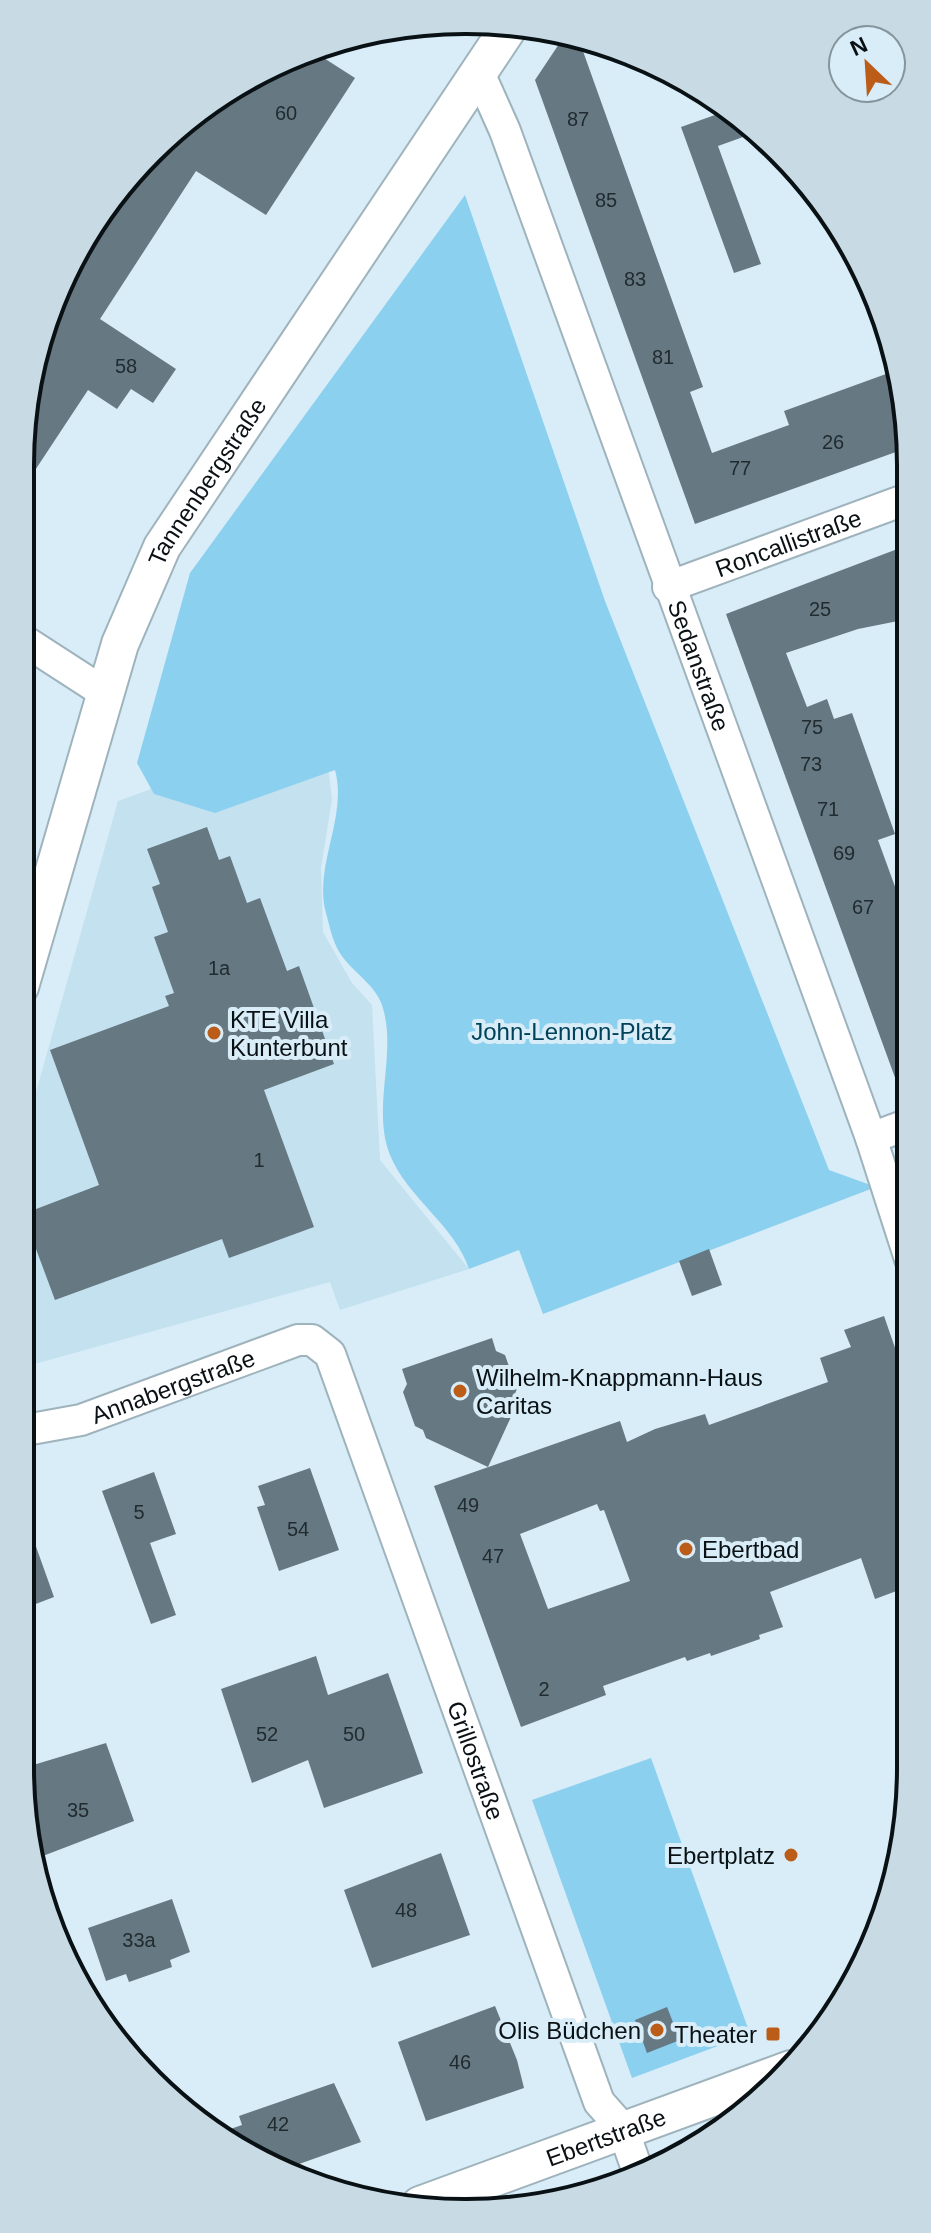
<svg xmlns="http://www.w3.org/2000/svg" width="931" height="2233" font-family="Helvetica,sans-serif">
  <rect width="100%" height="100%" fill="#d8edf7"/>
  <path fill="#c4e1ef" d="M323,727L332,799L321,868L323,932L352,983L372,1005L380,1160L469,1269L340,1310L330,1282L20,1368V1149L118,801Z"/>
  <g fill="#8cd0f0">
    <path d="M465,195L605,601L829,1170L876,1187L543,1314L519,1250L469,1269C454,1224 408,1199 390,1155C371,1107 398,1053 382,1005C374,982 347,969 337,948C332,938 329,924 326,913C313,866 348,818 335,770L215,813L154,794L137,763L190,573Z"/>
    <path d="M651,1758L750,2034L632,2078L532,1800Z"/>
  </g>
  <g fill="#667882" fill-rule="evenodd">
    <path d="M563,38L579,40L703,387L690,392L712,453L789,425L784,411L897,370L907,407V448L695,524L535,80Z"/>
    <path d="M316,53L355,78L266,215L196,171L100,319L176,369L153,403L131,389L117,409L88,390L20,493V465L44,322L131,171L269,66Z"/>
    <path d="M732,109L757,132L718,146L761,264L734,273L681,127Z"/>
    <path d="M908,545V619L858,629L786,653L807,707L827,699L834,719L852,713L895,834L878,840L909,925V1104L905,1105L726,614Z"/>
    <path d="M207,827L219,860L230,856L247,903L260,898L287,971L299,966L334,1064L264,1090L314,1227L229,1258L222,1239L55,1300L23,1214L99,1185L50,1050L169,1006L165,996L174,993L154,937L168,932L152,887L160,884L147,849Z"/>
    <path d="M709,1249L722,1285L692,1296L679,1261Z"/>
    <path d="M884,1316L910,1391V1586L875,1599L861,1558L770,1592L783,1627L759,1635L760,1639L711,1656L710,1653L687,1661L685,1657L603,1686L606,1695L521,1727L434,1486L620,1421L627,1442L655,1429L705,1414L709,1425L828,1382L820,1358L851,1347L844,1330ZM597,1504L600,1511L604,1510L630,1581L548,1609L520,1534Z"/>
    <path d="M492,1338L496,1351L505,1355L517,1389L513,1398L516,1406L488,1467L426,1438L423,1430L415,1426L403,1392L407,1384L402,1369Z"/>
    <path d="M310,1468L339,1550L279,1571L257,1507L265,1505L258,1486Z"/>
    <path d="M154,1472L176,1534L150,1543L176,1615L151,1624L102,1491Z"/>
    <path d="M24,1513L54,1597L20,1610V1514Z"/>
    <path d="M316,1656L328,1695L388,1673L423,1773L324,1808L308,1760L252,1783L221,1689Z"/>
    <path d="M106,1743L134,1821L35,1859L20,1769Z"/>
    <path d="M441,1853L470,1935L372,1968L344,1890Z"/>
    <path d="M172,1899L190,1952L170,1960L172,1967L129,1982L126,1974L106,1981L88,1928Z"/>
    <path d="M495,2006L517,2060L524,2088L426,2121L398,2042Z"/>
    <path d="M667,2007L680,2040L647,2053L635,2020Z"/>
    <path d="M334,2083L361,2142L285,2169L243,2154L219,2133L242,2125L239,2116Z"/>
  </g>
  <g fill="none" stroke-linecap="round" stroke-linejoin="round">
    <g stroke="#9fb3bd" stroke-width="34">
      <g id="minor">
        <path id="s1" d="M480,75L505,131L871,1138L910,1259"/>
        <path id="s2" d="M668,587L907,499"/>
        <path d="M20,638L105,693"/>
        <path d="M871,1138L909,1124"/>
        <path id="s3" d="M20,1431L81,1420L298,1340H312L330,1354L599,2102L623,2129L638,2172"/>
      </g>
    </g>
    <g stroke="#9fb3bd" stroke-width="40">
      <g id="tertiary">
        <path id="s4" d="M20,987L120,644L162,547L507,30"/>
        <path id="s5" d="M420,2205L791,2069"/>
      </g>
    </g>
    <use href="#minor" stroke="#fff" stroke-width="30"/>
    <use href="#tertiary" stroke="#fff" stroke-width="36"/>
  </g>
  <g fill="#bc5c19" stroke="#d8edf7" stroke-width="3">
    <circle cx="214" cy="1033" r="8"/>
    <circle cx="460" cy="1391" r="8"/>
    <circle cx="686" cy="1549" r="8"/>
    <circle cx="791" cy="1855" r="8"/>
    <circle cx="657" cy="2030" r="8"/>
    <rect x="765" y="2026" width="16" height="16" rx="4"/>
  </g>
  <g text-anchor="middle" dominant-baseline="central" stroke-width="8" stroke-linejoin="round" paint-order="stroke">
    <g font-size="20" fill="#212b30">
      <text x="286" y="113">60</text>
      <text x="578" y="119">87</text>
      <text x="606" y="200">85</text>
      <text x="635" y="279">83</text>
      <text x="663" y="357">81</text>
      <text x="126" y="366">58</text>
      <text x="833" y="442">26</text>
      <text x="740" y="468">77</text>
      <text x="820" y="609">25</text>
      <text x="812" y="727">75</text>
      <text x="811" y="764">73</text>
      <text x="828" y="809">71</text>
      <text x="844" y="853">69</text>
      <text x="863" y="907">67</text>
      <text x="219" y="968">1a</text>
      <text x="259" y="1160">1</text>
      <text x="468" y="1505">49</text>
      <text x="139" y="1512">5</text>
      <text x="298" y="1529">54</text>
      <text x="493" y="1556">47</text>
      <text x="544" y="1689">2</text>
      <text x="267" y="1734">52</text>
      <text x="354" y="1734">50</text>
      <text x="78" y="1810">35</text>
      <text x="406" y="1910">48</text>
      <text x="139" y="1940">33a</text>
      <text x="460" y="2062">46</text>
      <text x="278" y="2124">42</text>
    </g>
    <g font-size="24" fill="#0a1115" stroke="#d8edf7">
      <text stroke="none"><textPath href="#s4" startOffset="542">Tannenbergstraße</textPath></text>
      <text stroke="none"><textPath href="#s2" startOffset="128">Roncallistraße</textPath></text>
      <text stroke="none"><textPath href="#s1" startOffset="630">Sedanstraße</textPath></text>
      <text stroke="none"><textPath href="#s3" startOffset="160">Annabergstraße</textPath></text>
      <text stroke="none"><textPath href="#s3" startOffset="762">Grillostraße</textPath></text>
      <text stroke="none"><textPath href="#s5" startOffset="198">Ebertstraße</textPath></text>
    </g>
    <g font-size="24" fill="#0a1115" stroke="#d8edf7" text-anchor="start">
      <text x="230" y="1019">KTE Villa<tspan x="230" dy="28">Kunterbunt</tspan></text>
      <text x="476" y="1377">Wilhelm-Knappmann-Haus<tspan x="476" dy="28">Caritas</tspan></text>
      <text x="702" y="1549">Ebertbad</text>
      <text x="775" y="1855" text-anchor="end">Ebertplatz</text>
      <text x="641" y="2030" text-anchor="end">Olis Büdchen</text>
      <text x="757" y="2034" text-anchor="end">Theater</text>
    </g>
    <g font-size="24" fill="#01425a" stroke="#d8edf7">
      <text x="572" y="1031">John-Lennon-Platz</text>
    </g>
  </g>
  <path d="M0 0H931V2233H0ZM465 34H466A431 431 0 0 1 897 465V1768A431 431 0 0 1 466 2199H465A431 431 0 0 1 34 1768V465A431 431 0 0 1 465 34Z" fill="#c8dbe5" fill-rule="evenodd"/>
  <path fill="none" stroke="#0a1115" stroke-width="4" d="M465 34H466A431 431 0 0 1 897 465V1768A431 431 0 0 1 466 2199H465A431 431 0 0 1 34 1768V465A431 431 0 0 1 465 34Z"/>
  <g transform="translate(867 64) rotate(335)"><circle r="38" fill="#d8edf7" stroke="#86959d" stroke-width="2"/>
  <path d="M0-6L14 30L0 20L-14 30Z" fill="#bc5c19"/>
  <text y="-12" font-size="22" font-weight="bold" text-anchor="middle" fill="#0a1115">N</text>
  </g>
</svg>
